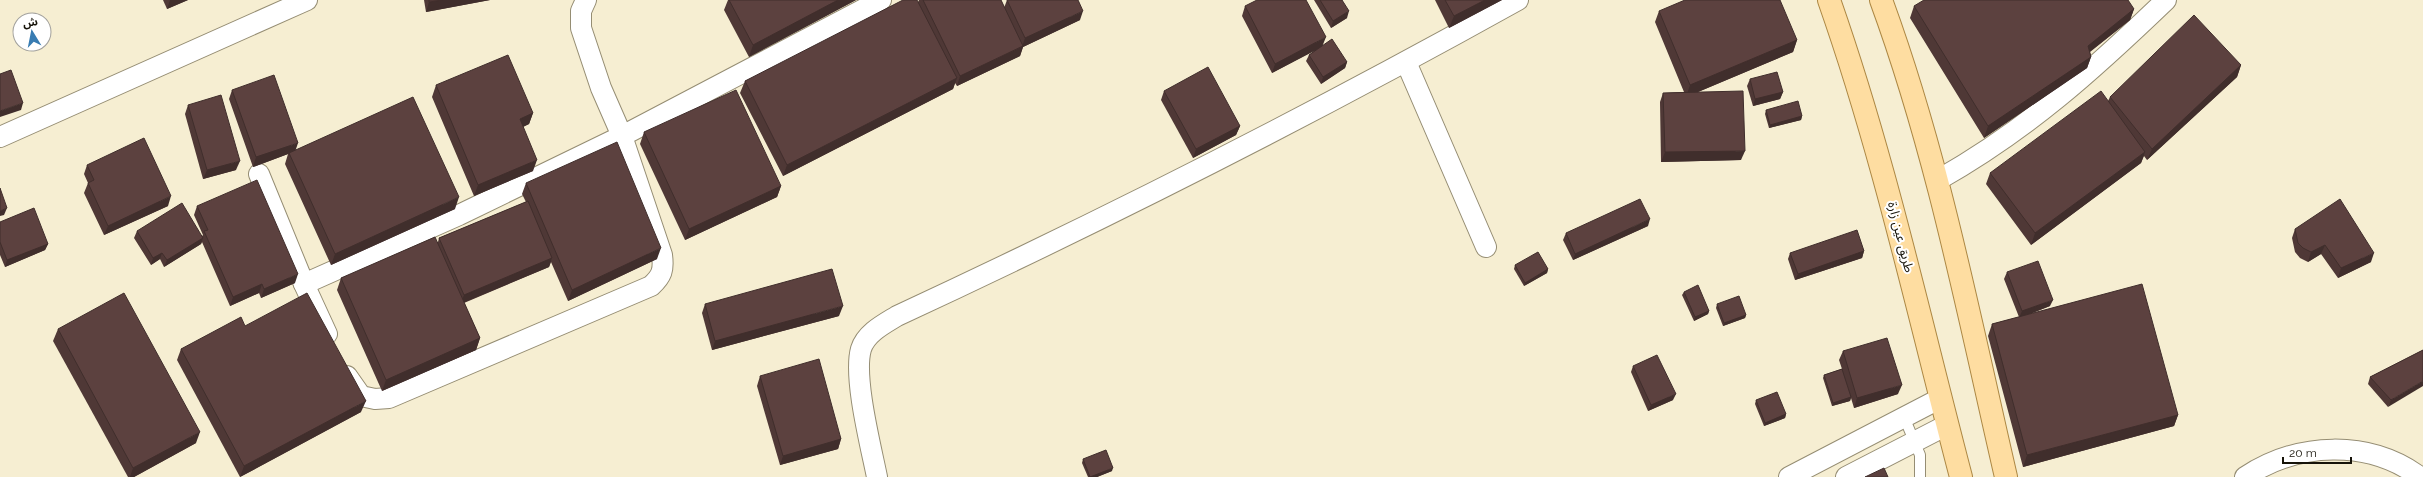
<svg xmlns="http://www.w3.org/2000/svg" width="2423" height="477" font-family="Raleway,'Noto Sans Arabic',sans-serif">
  <rect width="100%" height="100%" fill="#f6eed2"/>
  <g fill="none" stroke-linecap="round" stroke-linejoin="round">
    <g stroke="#958d73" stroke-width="12">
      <path id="service" d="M1904,417L1920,455V477"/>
    </g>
    <g stroke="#958d73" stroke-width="22">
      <g id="minor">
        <path d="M1406,62L1486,247"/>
        <path d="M0,137L307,0"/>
        <path d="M259,174L304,284L327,334"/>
        <path d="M1938,180C2028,129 2092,71 2166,0"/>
        <path d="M304,284L459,215L622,136L881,0"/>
        <path d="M347,376L361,396L375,399L389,398L651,286C662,276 664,270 662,255L622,136L601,88L581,28V11L586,0"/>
        <path d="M877,477C871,447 853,377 861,349C866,333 884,324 897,316C1108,218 1315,113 1518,0"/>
        <path d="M1789,477L1941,398"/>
        <path d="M1846,477L1947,425"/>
        <path d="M2245,477C2298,442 2368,439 2420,477"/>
      </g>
    </g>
    <g stroke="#ac8743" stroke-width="24">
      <g id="primary">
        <path d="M1829,0C1884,156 1919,317 1961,477"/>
        <path d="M1881,0C1938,155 1969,317 2006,477"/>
      </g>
    </g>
    <use href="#service" stroke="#fff" stroke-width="10"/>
    <use href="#minor" stroke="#fff" stroke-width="20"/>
    <use href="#primary" stroke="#fedda1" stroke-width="22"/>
  </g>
  <g fill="#4f3836">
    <path d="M163,0H188L167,9Z"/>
    <path d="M424,0H490L426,12Z"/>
    <path d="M728,0H856L749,57L724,10Z"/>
    <path d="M919,0H1001L1004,8L1007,0L1080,20L1023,47L1020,56L957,86L955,83L953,89L783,176L740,93L745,81L918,2Z"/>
    <path d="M1314,0H1342L1347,18L1331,28Z"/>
    <path d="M1435,0H1502L1449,28Z"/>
    <path d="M1245,6L1323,46L1347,62L1345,68L1321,84L1306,61L1309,55L1315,50L1272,73L1242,16Z"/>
    <path d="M1914,6L2134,9L2130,20L2090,52L2091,57L2087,68L1984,138L1910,18Z"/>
    <path d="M1659,11L1797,40L1793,52L1698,92L1741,160L1661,162L1660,102L1663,93L1684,92L1655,22Z"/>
    <path d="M2241,65L2237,77L2147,160L2144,156L2141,163L2031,245L1986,184L1990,173L2108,101L2110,97Z"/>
    <path d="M1750,79L1783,92L1780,99L1753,106L1747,86Z"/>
    <path d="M436,85L533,113L529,124L523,127L533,171L474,196L432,97Z"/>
    <path d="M232,90L295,150L455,209L331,265L285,164L288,154L253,167L229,99Z"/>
    <path d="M1164,91L1240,126L1236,135L1193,158L1161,100Z"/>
    <path d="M188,105L236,170L203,179L185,114Z"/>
    <path d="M1766,110L1802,116L1801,120L1769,128L1765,114Z"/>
    <path d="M644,132L781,186L777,197L685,240L640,144Z"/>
    <path d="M87,165L168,206L104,235L84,193L88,183L84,174Z"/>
    <path d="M526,183L657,259L568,301L551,262L549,267L464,303L480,338L476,350L382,391L337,290L341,278L438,242L439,238L526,202L522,194Z"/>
    <path d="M197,206L295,283L261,298L259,293L230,306L202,242L201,244L164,267L160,259L151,265L134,238L137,231L202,236L203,235L194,215Z"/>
    <path d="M0,222L48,244L45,250L5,267L0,255Z"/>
    <path d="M1648,226L1573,260L1563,240L1566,233Z"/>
    <path d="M2295,229L2371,262L2338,278L2321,254L2308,262L2300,258L2295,252L2292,238Z"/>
    <path d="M1864,251L1862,258L1795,280L1788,259L1790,253Z"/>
    <path d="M1515,265L1548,269L1547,273L1524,286L1514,269Z"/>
    <path d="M2007,272L2050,306L2028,315L2178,415L2174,426L2023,467L1988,336L1992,324L2019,317L2004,279Z"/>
    <path d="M1684,292L1709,311L1708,314L1694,321L1682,295Z"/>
    <path d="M705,304L839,316L712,350L702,313Z"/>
    <path d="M1717,304L1746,315L1745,318L1723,326L1716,308Z"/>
    <path d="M245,326L361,412L240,477L177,360L181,349Z"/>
    <path d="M58,329L196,443L134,477H128L53,341Z"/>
    <path d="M2423,350L2388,407L2368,384L2370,377Z"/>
    <path d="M1843,351L1898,394L1854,408L1851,398L1850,401L1832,406L1823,378L1824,375L1842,369L1839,360Z"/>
    <path d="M1633,366L1673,400L1648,411L1631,372Z"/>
    <path d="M760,376L841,439L838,449L780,465L757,386Z"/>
    <path d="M1756,400L1786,414L1785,418L1764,426L1755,404Z"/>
    <path d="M1083,459L1112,471L1097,477H1088L1082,463Z"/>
  </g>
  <g fill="#402e2c">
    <path d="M170,0H188L167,9Z"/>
    <path d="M443,0H490L426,12L429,2Z"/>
    <path d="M838,0H856L749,57L753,45Z"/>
    <path d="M1485,0H1502L1449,28L1454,16Z"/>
    <path d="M2134,9L2130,20L2083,57L2088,46Z"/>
    <path d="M1083,11L1080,20L1023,47L1020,56L957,86L960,76L1022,47L1025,38Z"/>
    <path d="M1349,11L1347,18L1331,28L1333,21Z"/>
    <path d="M1326,37L1322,47L1272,73L1275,64Z"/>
    <path d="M1797,40L1793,52L1686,97L1690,85Z"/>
    <path d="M2091,57L2087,68L1984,138L1988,126Z"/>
    <path d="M1347,62L1345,68L1321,84L1323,77Z"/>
    <path d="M2241,65L2237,77L2147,160L2152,149Z"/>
    <path d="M957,78L953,89L783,176L787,165Z"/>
    <path d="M1783,92L1780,99L1753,106L1755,99Z"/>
    <path d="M23,103L21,110L0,117V111Z"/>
    <path d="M533,113L529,124L516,130L520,119Z"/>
    <path d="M1802,116L1801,120L1769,128L1770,125Z"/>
    <path d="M1240,126L1236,135L1193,158L1196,149Z"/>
    <path d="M298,143L295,152L289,153L288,154L253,167L256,157Z"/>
    <path d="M1745,151L1741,160L1661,162L1665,152Z"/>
    <path d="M2145,152L2141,163L2031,245L2035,233Z"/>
    <path d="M537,160L533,171L474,196L478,185Z"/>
    <path d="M240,161L236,170L203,179L207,170Z"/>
    <path d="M781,186L777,197L685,240L689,229Z"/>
    <path d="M171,196L168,206L104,235L108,226Z"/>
    <path d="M459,197L455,209L331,265L335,254Z"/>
    <path d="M7,208L4,215L0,216V211Z"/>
    <path d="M1650,219L1648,226L1573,260L1575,254Z"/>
    <path d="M203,238L201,244L164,267L167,260Z"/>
    <path d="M48,244L45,250L5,267L7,260Z"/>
    <path d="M2325,245L2321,254L2308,262L2311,252Z"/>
    <path d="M661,248L657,259L568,301L572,290Z"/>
    <path d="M1864,251L1862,258L1795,280L1798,274Z"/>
    <path d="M162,253L160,259L151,265L153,258Z"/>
    <path d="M2374,253L2371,262L2338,278L2341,268Z"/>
    <path d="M552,258L549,267L460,304L464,295Z"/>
    <path d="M1548,269L1547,273L1524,286L1525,283Z"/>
    <path d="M298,274L295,283L261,298L264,289Z"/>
    <path d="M262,284L259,293L230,306L233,297Z"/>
    <path d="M2053,300L2050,306L2019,318L2022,311Z"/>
    <path d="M843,306L839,316L712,350L715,341Z"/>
    <path d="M1709,311L1708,314L1694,321L1695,317Z"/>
    <path d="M1746,315L1745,318L1723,326L1724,323Z"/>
    <path d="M480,338L476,350L382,391L386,380Z"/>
    <path d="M2423,381V386L2388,407L2391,400Z"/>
    <path d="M1902,385L1898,394L1854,408L1857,398Z"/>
    <path d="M1676,394L1673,400L1648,411L1651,405Z"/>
    <path d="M1851,397L1850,401L1832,406L1833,403Z"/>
    <path d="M366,401L361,412L240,477L244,466Z"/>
    <path d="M1786,414L1785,418L1764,426L1765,423Z"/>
    <path d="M2178,415L2174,426L2023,467L2027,455Z"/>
    <path d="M200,432L196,443L134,477H130L133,468Z"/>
    <path d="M841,439L838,449L780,465L783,456Z"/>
    <path d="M1113,468L1112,471L1097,477H1090Z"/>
  </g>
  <g fill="#5c413f" stroke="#402e2c">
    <path d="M429,0H443L429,2Z"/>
    <path d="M729,0H838L753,45Z"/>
    <path d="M903,0H917L957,78L787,165L745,81Z"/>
    <path d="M923,0H1001L1023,46L960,76Z"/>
    <path d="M1007,0H1078L1083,11L1025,38Z"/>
    <path d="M1257,0H1306L1326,37L1275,64L1245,6Z"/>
    <path d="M1320,0H1342L1349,11L1333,21Z"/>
    <path d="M1445,0H1485L1454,16Z"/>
    <path d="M1685,0H1780L1797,40L1690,85L1659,11Z"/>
    <path d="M1924,0H2128L2134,9L2088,46L2091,57L1988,126L1914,6Z"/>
    <path d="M2194,15L2241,65L2152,149L2110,97Z"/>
    <path d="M1332,39L1347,62L1323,77L1309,55Z"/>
    <path d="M508,55L533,113L520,119L537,160L478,185L436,85Z"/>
    <path d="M1208,67L1240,126L1196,149L1164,91Z"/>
    <path d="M11,70L23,103L0,111V74Z"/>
    <path d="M1777,72L1783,92L1755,99L1750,79Z"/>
    <path d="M274,75L298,143L256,157L232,90Z"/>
    <path d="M736,90L781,186L689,229L644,132Z"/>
    <path d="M1743,91L1745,151L1665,152L1663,93Z"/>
    <path d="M2101,91L2145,152L2035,233L1990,173Z"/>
    <path d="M221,95L240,161L207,170L188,105Z"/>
    <path d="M413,97L459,197L335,254L289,153Z"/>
    <path d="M1798,101L1802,116L1770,125L1766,110Z"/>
    <path d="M144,138L171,196L108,226L88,183L94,180L87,165Z"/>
    <path d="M617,142L661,248L572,290L526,183Z"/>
    <path d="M257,180L298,274L264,289L262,284L233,297L204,231L208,230L197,206Z"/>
    <path d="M0,188L7,208L0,211Z"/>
    <path d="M1640,199L1650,219L1575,254L1566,233Z"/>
    <path d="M2340,199L2374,253L2341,268L2325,245L2311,252L2303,248L2298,243L2295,229Z"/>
    <path d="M528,201L552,258L464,295L439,238Z"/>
    <path d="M182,203L203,238L167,260L162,253L153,258L137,231Z"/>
    <path d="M34,208L48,244L7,260L0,242V222Z"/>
    <path d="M1857,230L1864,251L1798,274L1790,253Z"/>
    <path d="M435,237L480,338L386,380L341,278Z"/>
    <path d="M1538,252L1548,269L1525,283L1515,265Z"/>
    <path d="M2038,261L2053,300L2022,311L2007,272Z"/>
    <path d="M832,269L843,306L715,341L705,304Z"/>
    <path d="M2142,284L2178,415L2027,455L1992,324Z"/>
    <path d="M1698,285L1709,311L1695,317L1684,292Z"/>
    <path d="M124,293L200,432L133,468L58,329Z"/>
    <path d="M307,293L366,401L244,466L181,349L241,317L245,326Z"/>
    <path d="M1739,296L1746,315L1724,323L1717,304Z"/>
    <path d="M1887,338L1902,385L1857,398L1843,351Z"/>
    <path d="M2423,350V381L2391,400L2370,377Z"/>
    <path d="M1657,355L1676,394L1651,405L1633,366Z"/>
    <path d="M819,359L841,439L783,456L760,376Z"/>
    <path d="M1842,369L1851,397L1833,403L1824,375Z"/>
    <path d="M1777,392L1786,414L1765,423L1756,400Z"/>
    <path d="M1106,450L1113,468L1090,477L1083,459Z"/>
    <path d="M1884,468L1888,477H1865Z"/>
  </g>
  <g text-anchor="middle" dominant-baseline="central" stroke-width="4" stroke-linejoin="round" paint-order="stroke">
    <g font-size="13" fill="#161309" stroke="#fff">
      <text transform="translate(1901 237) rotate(76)">طريق عين زارة</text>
    </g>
  </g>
  <g transform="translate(32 32) rotate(350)"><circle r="19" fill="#ffffff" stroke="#a2a19d"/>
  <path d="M0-3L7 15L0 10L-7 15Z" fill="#387cb2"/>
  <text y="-6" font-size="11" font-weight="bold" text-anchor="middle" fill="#161309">ش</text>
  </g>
  <path d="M2283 457v6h68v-6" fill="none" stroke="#161309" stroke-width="2"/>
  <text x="2289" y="457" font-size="12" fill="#161309" stroke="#ffffff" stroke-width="3" paint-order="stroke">20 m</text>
</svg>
